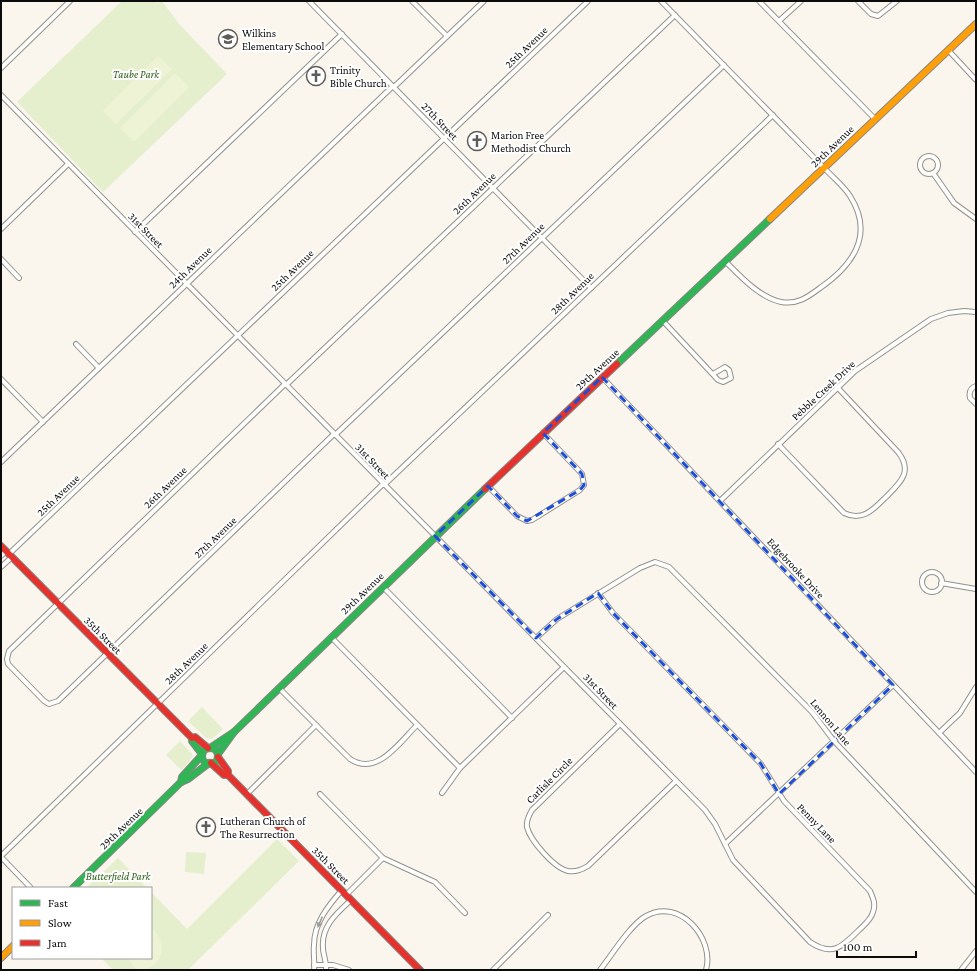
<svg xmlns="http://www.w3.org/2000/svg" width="977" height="971" font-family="'Crimson Pro',serif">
  <rect width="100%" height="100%" fill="#faf6ed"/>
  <g fill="#e5efcd">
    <path d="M122,1H156L157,3L162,1L179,24L227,74L103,192L17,102Z"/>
    <path d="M202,707L223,729L212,739L206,738L188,721Z"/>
    <path d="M180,741L193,755L189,762L181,770L166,755Z"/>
    <path d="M277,839L299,861L188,970H113L101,958H151V892L187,929Z"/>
    <path d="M186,852L206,853L204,874L185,872Z"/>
    <path d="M118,858L147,888H86Z"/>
  </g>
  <g fill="#eef3d6">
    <path d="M158,56L172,69L116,124L103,111Z"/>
    <path d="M175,73L189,87L134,142L120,128Z"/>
    <path d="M151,927C170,944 163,970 136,970L128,958H151Z"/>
  </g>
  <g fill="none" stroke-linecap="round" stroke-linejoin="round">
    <g stroke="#93918d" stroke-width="6">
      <g id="street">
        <path d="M309,1L591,288"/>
        <path d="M412,1L447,36"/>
        <path d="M661,1L830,174C837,181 845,188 850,196C875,235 852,266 820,288C808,297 797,305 781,302C759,297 741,277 725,261"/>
        <path d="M759,1L875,119"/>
        <path d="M858,1L871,14L878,16L897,1"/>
        <path d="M779,21L801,1"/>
        <path d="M949,51L976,80"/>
        <path d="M1,68L70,1"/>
        <path d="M394,87L484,1"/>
        <path d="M1,95L705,810L715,824L733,860L810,942C832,957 842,947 858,931C864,925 871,920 873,912C876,904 873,898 870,891L784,801L761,764L613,613L598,593"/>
        <circle cx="929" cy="165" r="9"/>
        <path d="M933,173L954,203L976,219"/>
        <path d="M1,229L68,164"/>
        <path d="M135,232L342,34"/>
        <path d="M1,259L19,278"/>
        <path d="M663,321L718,380L723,382L731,378L729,370L725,367L713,374"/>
        <path d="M76,344L99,368"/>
        <path d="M602,377L976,772"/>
        <path d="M1,379L43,422"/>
        <path d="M285,384L9,651L7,659L8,664L44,701L49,704L58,701L334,434"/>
        <path d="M286,385L675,15"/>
        <path d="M976,386C970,388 969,393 970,398L976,404"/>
        <path d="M335,435L724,65"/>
        <path d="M778,444L844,513C863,522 874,509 887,496C901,482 913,471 898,452L837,387"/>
        <path d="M1,462L393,86"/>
        <path d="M384,485L773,115"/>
        <path d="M488,486L517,516L527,521L532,520L580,490L584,485L582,474L543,433"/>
        <path d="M720,501L855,371L931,319L948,313L964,311L976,312"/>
        <path d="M9,554L588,1"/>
        <path d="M1,556L6,551"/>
        <path d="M1,567L12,557"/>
        <circle cx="932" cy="582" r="10"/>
        <path d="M941,583L976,589"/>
        <path d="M383,587L512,718"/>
        <path d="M331,637L460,768"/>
        <path d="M536,638L557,619L640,568L655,562L669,567L812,712L834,741L976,892"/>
        <path d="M279,688L350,759C377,777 400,742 417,725"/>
        <path d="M620,724L532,810C529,815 526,821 527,827C530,840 554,868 568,871C576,872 581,870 588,866L676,781"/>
        <path d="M939,733L960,713L976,687"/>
        <path d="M442,793L460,768L564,667"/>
        <path d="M247,794L316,725"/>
        <path d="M320,794L383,858L435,882L465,913"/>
        <path d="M725,844L893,685"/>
        <path d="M1,856L383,484"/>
        <path d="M1,857L31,888"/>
        <path d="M346,895L383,858"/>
        <path d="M314,965H333L349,970"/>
        <path d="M314,970C315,962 313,953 314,945C314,923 328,906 342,890"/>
        <path d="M326,970C327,962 323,955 323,948C321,926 337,913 351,900"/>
        <path d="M493,970L548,915"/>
        <path d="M600,970C611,956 631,924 646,916C679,897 715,938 706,970"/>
        <path d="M961,970L976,951"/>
      </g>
    </g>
    <g stroke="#898783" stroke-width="8">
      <g id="fast">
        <path d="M617,364L770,219"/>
        <path d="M192,738V741L202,754"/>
        <path d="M210,748L234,732L485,489"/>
        <circle cx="210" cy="756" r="8"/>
        <path d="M218,754L234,732"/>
        <path d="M181,782L182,777L202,755"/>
        <path d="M73,888L181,782L188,779L209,763"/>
      </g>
    </g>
    <g stroke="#898783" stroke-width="8">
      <g id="slow">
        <path d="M770,219L976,24"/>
        <path d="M1,958L13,946"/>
      </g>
    </g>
    <g stroke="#898783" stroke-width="8">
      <g id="jam">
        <path d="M485,489L617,364"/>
        <path d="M1,546L192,738L195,737L208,748"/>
        <path d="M218,757L228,771V775"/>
        <path d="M211,763L224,775H228L420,970"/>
      </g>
    </g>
    <use href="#street" stroke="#fefefc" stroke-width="4"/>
    <use href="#fast" stroke="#30b455" stroke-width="6"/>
    <use href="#slow" stroke="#ff9f0a" stroke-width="6"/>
    <use href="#jam" stroke="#e5322d" stroke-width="6"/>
  </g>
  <defs><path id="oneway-solid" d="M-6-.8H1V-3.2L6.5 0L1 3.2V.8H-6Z"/></defs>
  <use fill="#9d9d9c" href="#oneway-solid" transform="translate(320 922) rotate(113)"/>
  <path fill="none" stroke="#1d4ed8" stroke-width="3" stroke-dasharray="8 5" stroke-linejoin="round" d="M602,377L893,685L779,794L761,764L613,613L598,593L557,619L536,638L435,536L488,486L517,516L527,521L580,490L584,485L582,474L543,433Z"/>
  <defs>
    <g id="school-ring" transform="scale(1)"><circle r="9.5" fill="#fff" stroke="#5f5d5a" stroke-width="1.5"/><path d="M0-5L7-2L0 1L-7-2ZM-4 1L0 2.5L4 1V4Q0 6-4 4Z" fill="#5f5d5a"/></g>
    <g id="church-ring" transform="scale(1)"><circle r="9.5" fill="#fff" stroke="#5f5d5a" stroke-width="1.5"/><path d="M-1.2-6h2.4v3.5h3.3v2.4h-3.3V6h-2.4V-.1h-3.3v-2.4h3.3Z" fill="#5f5d5a"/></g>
  </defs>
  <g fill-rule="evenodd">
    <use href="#school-ring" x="228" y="39"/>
    <use href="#church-ring" x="316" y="76"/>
    <use href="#church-ring" x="477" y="141"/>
    <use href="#church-ring" x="206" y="827"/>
  </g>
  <g text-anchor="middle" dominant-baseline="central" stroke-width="4" stroke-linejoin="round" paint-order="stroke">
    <g font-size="11" fill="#0b0b0b" stroke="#fff" text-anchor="start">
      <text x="242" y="33">Wilkins<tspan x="242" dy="13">Elementary School</tspan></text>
      <text x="330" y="70">Trinity<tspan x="330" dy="13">Bible Church</tspan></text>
      <text x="491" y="135">Marion Free<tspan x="491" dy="13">Methodist Church</tspan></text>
      <text x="220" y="821">Lutheran Church of<tspan x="220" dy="13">The Resurrection</tspan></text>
    </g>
    <g font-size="11" fill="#0b0b0b" stroke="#fff">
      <text transform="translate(526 47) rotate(-44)">25th Avenue</text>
      <text transform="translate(440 121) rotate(46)">27th Street</text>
      <text transform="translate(832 146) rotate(-44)">29th Avenue</text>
      <text transform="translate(474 193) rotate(-44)">26th Avenue</text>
      <text transform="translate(146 230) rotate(45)">31st Street</text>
      <text transform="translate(523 243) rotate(-44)">27th Avenue</text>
      <text transform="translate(190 267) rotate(-44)">24th Avenue</text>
      <text transform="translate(292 270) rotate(-44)">25th Avenue</text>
      <text transform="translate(572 293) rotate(-44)">28th Avenue</text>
      <text transform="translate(597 369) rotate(-43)">29th Avenue</text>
      <text transform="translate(823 390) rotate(-43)">Pebble Creek Drive</text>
      <text transform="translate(373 461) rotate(46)">31st Street</text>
      <text transform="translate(165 487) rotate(-44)">26th Avenue</text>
      <text transform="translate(58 495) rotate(-44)">25th Avenue</text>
      <text transform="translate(215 537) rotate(-44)">27th Avenue</text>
      <text transform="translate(796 568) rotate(47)">Edgebrooke Drive</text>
      <text transform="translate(362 593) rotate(-44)">29th Avenue</text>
      <text transform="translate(103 635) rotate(45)">35th Street</text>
      <text transform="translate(186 663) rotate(-44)">28th Avenue</text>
      <text transform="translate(601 691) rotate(46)">31st Street</text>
      <text transform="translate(831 722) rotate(50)">Lennon Lane</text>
      <text transform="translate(549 780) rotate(-45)">Carlisle Circle</text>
      <text transform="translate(817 823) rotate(46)">Penny Lane</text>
      <text transform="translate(121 828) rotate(-44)">29th Avenue</text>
      <text transform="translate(331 865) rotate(45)">35th Street</text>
    </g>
    <g font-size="11" font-style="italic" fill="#2f621b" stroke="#fff">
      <text x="136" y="74">Taube Park</text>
      <text x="118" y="876">Butterfield Park</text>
    </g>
  </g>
  <rect width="977" height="971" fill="none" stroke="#0b0b0b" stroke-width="4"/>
  <rect x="12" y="887" width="140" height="72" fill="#ffffff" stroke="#9d9d9d"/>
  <rect x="20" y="900" width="20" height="6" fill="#30b455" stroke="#9d9d9d"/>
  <text x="48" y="907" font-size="12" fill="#0b0b0b">Fast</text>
  <rect x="20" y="920" width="20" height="6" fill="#ff9f0a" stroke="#9d9d9d"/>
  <text x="48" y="927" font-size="12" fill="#0b0b0b">Slow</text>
  <rect x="20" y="940" width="20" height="6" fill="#e5322d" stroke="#9d9d9d"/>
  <text x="48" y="947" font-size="12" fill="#0b0b0b">Jam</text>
  <path d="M837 951v6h79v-6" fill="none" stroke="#0b0b0b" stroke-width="2"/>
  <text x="843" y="951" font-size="12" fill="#0b0b0b" stroke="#ffffff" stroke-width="3" paint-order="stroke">100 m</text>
</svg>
